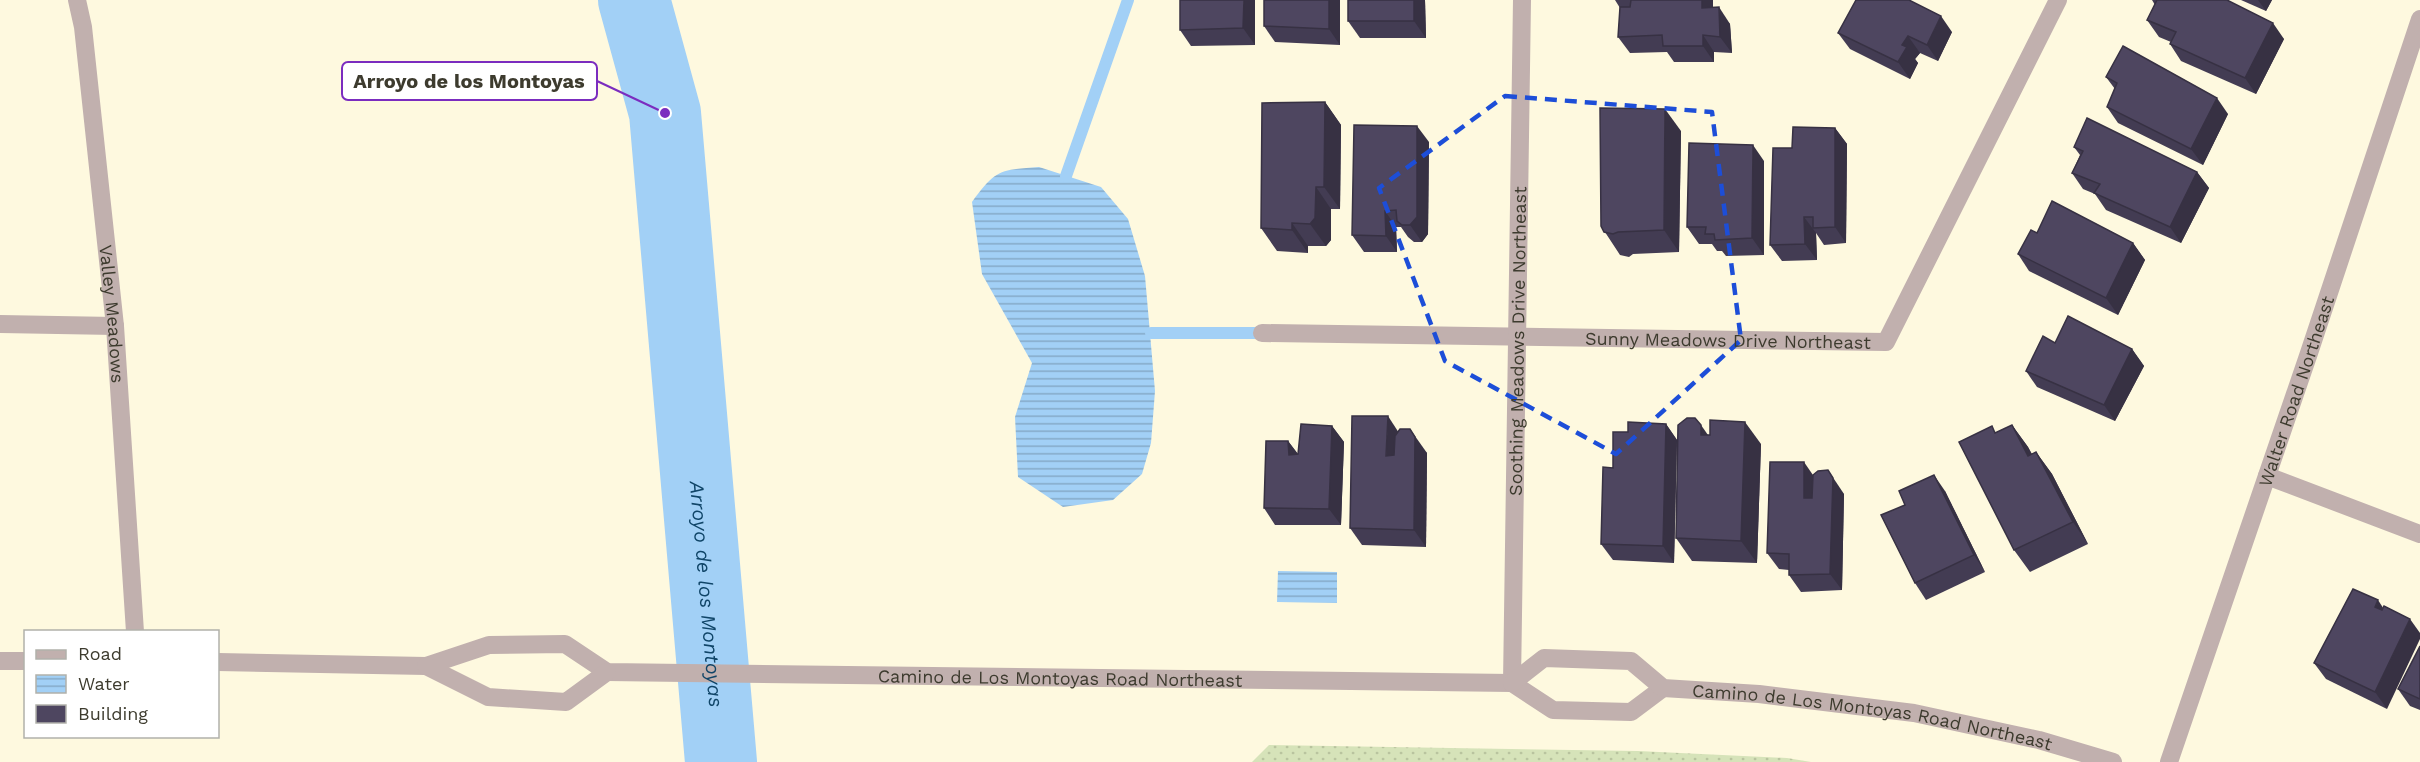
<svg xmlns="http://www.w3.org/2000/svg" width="2420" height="762" font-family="'Work Sans',sans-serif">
  <defs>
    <pattern id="grass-dots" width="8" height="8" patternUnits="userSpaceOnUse" patternTransform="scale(1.5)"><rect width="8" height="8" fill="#d6e3b9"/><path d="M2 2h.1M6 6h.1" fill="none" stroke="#b9c49f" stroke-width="1.8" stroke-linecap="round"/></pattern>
    <pattern id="water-rules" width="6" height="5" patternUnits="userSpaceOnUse" patternTransform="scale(1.5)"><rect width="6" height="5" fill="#a2d0f6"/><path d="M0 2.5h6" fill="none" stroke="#85aac8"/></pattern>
  </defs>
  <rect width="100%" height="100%" fill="#fef9df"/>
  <path fill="url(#grass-dots)" d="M1269,745L1638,751L1787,758L1811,762H1252Z"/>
  <g fill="url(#water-rules)">
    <path d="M1039,167L1101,187L1128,219L1145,276L1155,391L1151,443L1142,474L1113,500L1063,507L1018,477L1015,417L1032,363L982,274L972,202C996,169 1000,170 1039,167Z"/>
    <path d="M1278,571L1337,572V603L1277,602Z"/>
  </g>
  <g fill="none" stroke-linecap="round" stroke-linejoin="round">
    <g stroke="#a2d0f6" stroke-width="12">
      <path d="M1066,176L1128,0"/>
      <path d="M1151,333H1262"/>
    </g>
    <path stroke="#a2d0f6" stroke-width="72" id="s1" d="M634,0L665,113L721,762"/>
    <g stroke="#c1b0ae" stroke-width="18">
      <path id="s2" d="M77,0L83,27L115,326L135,632"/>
      <path d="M0,324L115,326"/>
      <path id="s3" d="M1262,333L1886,342L2058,0"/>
      <path d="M2267,476L2420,534"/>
      <path d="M0,661H26"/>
      <path id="s4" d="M218,662L426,666L489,645L565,644L607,672L1512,683L1553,710L1631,712L1663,688"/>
      <path d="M426,666L488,697L566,702L607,672"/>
      <path id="s5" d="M1512,683L1522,0"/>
      <path id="s6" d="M1512,683L1544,658L1631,661L1663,688L1759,694L1914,713L2039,740L2113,762"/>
      <path id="s7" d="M2169,762L2309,353L2420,19"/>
    </g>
  </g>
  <g fill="#433c53">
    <path d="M1255,0V45L1191,46L1180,30Z"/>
    <path d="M1264,0H1340V45L1275,42L1264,26Z"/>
    <path d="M1425,0L1426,38H1360L1348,21Z"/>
    <path d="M1615,0H1713V7L1730,24L1732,53L1714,52V62H1674L1667,52L1630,53L1618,37L1620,8Z"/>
    <path d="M2152,0H2227L2284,39L2256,94L2181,61L2170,44L2171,42L2159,37L2147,20L2155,5Z"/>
    <path d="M2241,0H2272L2266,11Z"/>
    <path d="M1952,32L1938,61L1920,53L1915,59L1918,63L1910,79L1850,49L1838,33Z"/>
    <path d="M2106,77L2228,114L2203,165L2118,123L2107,107L2115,89Z"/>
    <path d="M1325,102L1341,125L1340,209H1331V240L1326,246H1308V253L1277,251L1261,228Z"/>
    <path d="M1835,128L1847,144L1846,243L1824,245L1816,233L1817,260L1782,261L1770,245L1792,148Z"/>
    <path d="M1681,131L1679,252L1633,254L1629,257L1620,255L1601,226Z"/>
    <path d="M1429,142L1428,234L1422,242H1414L1408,237L1401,227H1396L1397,252H1364L1352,235Z"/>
    <path d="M2074,147L2197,172L2209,188L2181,243L2106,210L2095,194L2083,189L2072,173L2080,155Z"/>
    <path d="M1764,161V255L1726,256L1722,251H1717L1712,244H1699L1687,227Z"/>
    <path d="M2133,243L2145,260L2118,315L2029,271L2018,254Z"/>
    <path d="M2055,343L2132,349L2144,366L2115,421L2037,387L2026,371Z"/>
    <path d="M1666,424L1677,440L1674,563L1613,560L1601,544L1613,468L1628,432Z"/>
    <path d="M2012,425L2028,447L2032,454L2036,452L2052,474L2088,544L2030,572L2014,550L1997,432Z"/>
    <path d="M1332,426L1344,442L1341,525H1275L1264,508L1288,441L1298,454Z"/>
    <path d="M1398,431L1427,453L1426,547L1362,545L1350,528Z"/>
    <path d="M1708,435L1761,444L1757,563L1692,561L1676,538Z"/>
    <path d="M1813,475L1844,494L1842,590L1801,592L1789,575V570L1779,569L1767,553Z"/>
    <path d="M1945,491L1985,572L1926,600L1915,583Z"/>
    <path d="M2353,589L2387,709L2326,679L2314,663Z"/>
    <path d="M2420,646V710L2410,706L2398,689Z"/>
  </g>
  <g fill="#373143">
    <path d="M1244,0H1255V45L1243,28Z"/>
    <path d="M1329,0H1340V45L1329,29Z"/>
    <path d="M1414,0H1425L1426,38L1414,21Z"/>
    <path d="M1702,0H1713V24L1702,8Z"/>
    <path d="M2258,0H2272L2266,11Z"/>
    <path d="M1719,7L1730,24L1732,53L1720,37Z"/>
    <path d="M1941,16L1952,32L1938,61L1927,45Z"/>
    <path d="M2273,23L2284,39L2256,94L2245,78Z"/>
    <path d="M1703,35L1714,52V62L1703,46Z"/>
    <path d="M1908,36L1920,53L1915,59L1918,63L1910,79L1898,62L1902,45Z"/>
    <path d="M2217,98L2228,114L2203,165L2191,149Z"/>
    <path d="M1325,102L1341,125L1340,209L1324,187Z"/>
    <path d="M1665,109L1681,131L1679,252L1664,230Z"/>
    <path d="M1417,126L1429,142L1428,234L1422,242L1410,225Z"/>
    <path d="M1835,128L1847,144L1846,243L1835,227Z"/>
    <path d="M1753,145L1764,161V255L1752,238Z"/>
    <path d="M2197,172L2209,188L2181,243L2170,227Z"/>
    <path d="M1316,187L1331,209V240L1326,246L1310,224Z"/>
    <path d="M1385,211L1396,227L1397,252L1386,236Z"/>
    <path d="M1804,217L1816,233L1817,260L1805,244Z"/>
    <path d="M1292,223L1308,246V253L1292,230Z"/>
    <path d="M2133,243L2145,260L2118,315L2106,298Z"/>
    <path d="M2132,349L2144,366L2115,421L2104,405Z"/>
    <path d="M1388,416L1399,433L1398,472L1386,456Z"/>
    <path d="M1745,422L1761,444L1757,563L1741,541Z"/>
    <path d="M1666,424L1677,440L1674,563L1663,546Z"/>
    <path d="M1701,425L1717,448L1701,435Z"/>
    <path d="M2012,425L2028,447L2044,479L2028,456Z"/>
    <path d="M1332,426L1344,442L1341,525L1329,509Z"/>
    <path d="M1410,429L1427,453L1426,547L1414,530Z"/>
    <path d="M1288,441L1300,457L1289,455Z"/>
    <path d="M2036,452L2052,474L2088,544L2073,522Z"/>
    <path d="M1804,462L1815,478V514L1804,498Z"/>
    <path d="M1828,470L1844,494L1842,590L1830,574Z"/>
    <path d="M1934,475L1945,491L1985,572L1974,555Z"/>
    <path d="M2378,600L2389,617L2375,607Z"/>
    <path d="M2410,619L2420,633V639L2387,709L2375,692Z"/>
  </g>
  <g fill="#4e4660" stroke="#373143" stroke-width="1.5">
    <path d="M1180,0H1244L1243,28L1180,30Z"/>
    <path d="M1264,0H1329V29L1264,26Z"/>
    <rect x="1348" y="0" width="66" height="21"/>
    <path d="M1631,0H1702V8L1719,7L1720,37L1703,35V46H1663L1662,35L1618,37L1620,7H1630Z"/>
    <path d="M1856,0H1909L1941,16L1927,45L1908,36L1902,45L1907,47L1898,62L1838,33Z"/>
    <path d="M2157,0H2227L2273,23L2245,78L2170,44L2176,32L2147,20Z"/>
    <path d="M2123,46L2217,98L2191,149L2107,107L2117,83L2106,77Z"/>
    <path d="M1325,102L1324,187H1316L1315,218L1310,224L1292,223V230L1261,228L1262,103Z"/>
    <path d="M1600,108L1665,109L1664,230L1618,232L1613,234L1604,232L1601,226Z"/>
    <path d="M2087,118L2197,172L2170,227L2094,193L2100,184L2072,173L2083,151L2074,147Z"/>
    <path d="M1354,125L1417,126V217L1410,225H1402L1397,221L1396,210L1385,211L1386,236L1352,235Z"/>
    <path d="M1793,127L1835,128V227L1813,228V217H1804L1805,244L1770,245L1773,148H1792Z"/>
    <path d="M1689,143L1753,145L1752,238L1715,240L1714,234H1705L1706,227H1687Z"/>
    <path d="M2052,201L2133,243L2106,298L2018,254L2031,230L2037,233Z"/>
    <path d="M2068,316L2132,349L2104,405L2026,371L2043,336L2055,343Z"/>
    <path d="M1352,416H1388L1386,456L1394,455L1395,436L1400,429H1410L1415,437L1414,530L1350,528Z"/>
    <path d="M1687,418H1695L1701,425V435H1710V420L1745,422L1741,541L1676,538L1678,425Z"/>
    <path d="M1628,422L1666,424L1663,546L1601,544L1603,467L1613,468V432H1628Z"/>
    <path d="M1301,424L1332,426L1329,509L1264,508L1266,441H1288L1289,455L1298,454Z"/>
    <path d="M2012,425L2028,456L2036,452L2073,522L2014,550L1959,442L1992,426L1995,433Z"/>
    <path d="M1770,462H1804V498H1812L1813,475L1818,471L1828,470L1833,478L1830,574L1789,575V554L1767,553Z"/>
    <path d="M1934,475L1974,555L1915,583L1881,515L1905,505L1899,491Z"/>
    <path d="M2353,589L2378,600L2375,607L2382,610L2384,606L2410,619L2375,692L2314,663Z"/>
    <path d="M2420,646V699L2398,689Z"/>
  </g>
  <path fill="none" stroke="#1d4ed8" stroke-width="4.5" stroke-dasharray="12 8" stroke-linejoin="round" d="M1505,96L1712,112L1741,340L1616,454L1445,361L1379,188Z"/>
  <g text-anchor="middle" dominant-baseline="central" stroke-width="6" stroke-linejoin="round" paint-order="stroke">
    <g font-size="18" fill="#3d3b2e" stroke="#fff">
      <text stroke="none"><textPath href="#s2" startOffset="316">Valley Meadows</textPath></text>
      <text stroke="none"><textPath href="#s3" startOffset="466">Sunny Meadows Drive Northeast</textPath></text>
      <text stroke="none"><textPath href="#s5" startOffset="342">Soothing Meadows Drive Northeast</textPath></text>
      <text stroke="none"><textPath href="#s7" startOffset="392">Walter Road Northeast</textPath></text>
      <text stroke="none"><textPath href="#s4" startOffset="854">Camino de Los Montoyas Road Northeast</textPath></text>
      <text stroke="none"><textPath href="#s6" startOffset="381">Camino de Los Montoyas Road Northeast</textPath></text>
    </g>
    <g font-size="20" font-style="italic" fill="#104568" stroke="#fff">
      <text stroke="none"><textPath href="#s1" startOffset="600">Arroyo de los Montoyas</textPath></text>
    </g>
  </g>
  <path fill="none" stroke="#7b2cbf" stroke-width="2" d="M665 113L597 81"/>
  <circle fill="#7b2cbf" stroke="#fff" stroke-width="2" cx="665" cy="113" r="6"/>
  <rect fill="#fff" stroke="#7b2cbf" stroke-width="2" x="342" y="62" width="255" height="38" rx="6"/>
  <g font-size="20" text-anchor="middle" font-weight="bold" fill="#3d3b2e">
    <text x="469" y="88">Arroyo de los Montoyas</text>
  </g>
  <rect x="24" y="630" width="195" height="108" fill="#ffffff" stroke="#b1b1ab" stroke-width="1.5"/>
  <rect x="36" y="650" width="30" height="9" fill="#c1b0ae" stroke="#b1b1ab" stroke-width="1.5"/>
  <text x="78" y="660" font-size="18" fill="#3d3b2e">Road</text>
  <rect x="36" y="675" width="30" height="18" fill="url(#water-rules)" stroke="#b1b1ab" stroke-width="1.5"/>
  <text x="78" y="690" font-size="18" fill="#3d3b2e">Water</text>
  <rect x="36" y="705" width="30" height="18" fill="#4e4660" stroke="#b1b1ab" stroke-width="1.5"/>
  <text x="78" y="720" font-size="18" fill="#3d3b2e">Building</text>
</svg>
